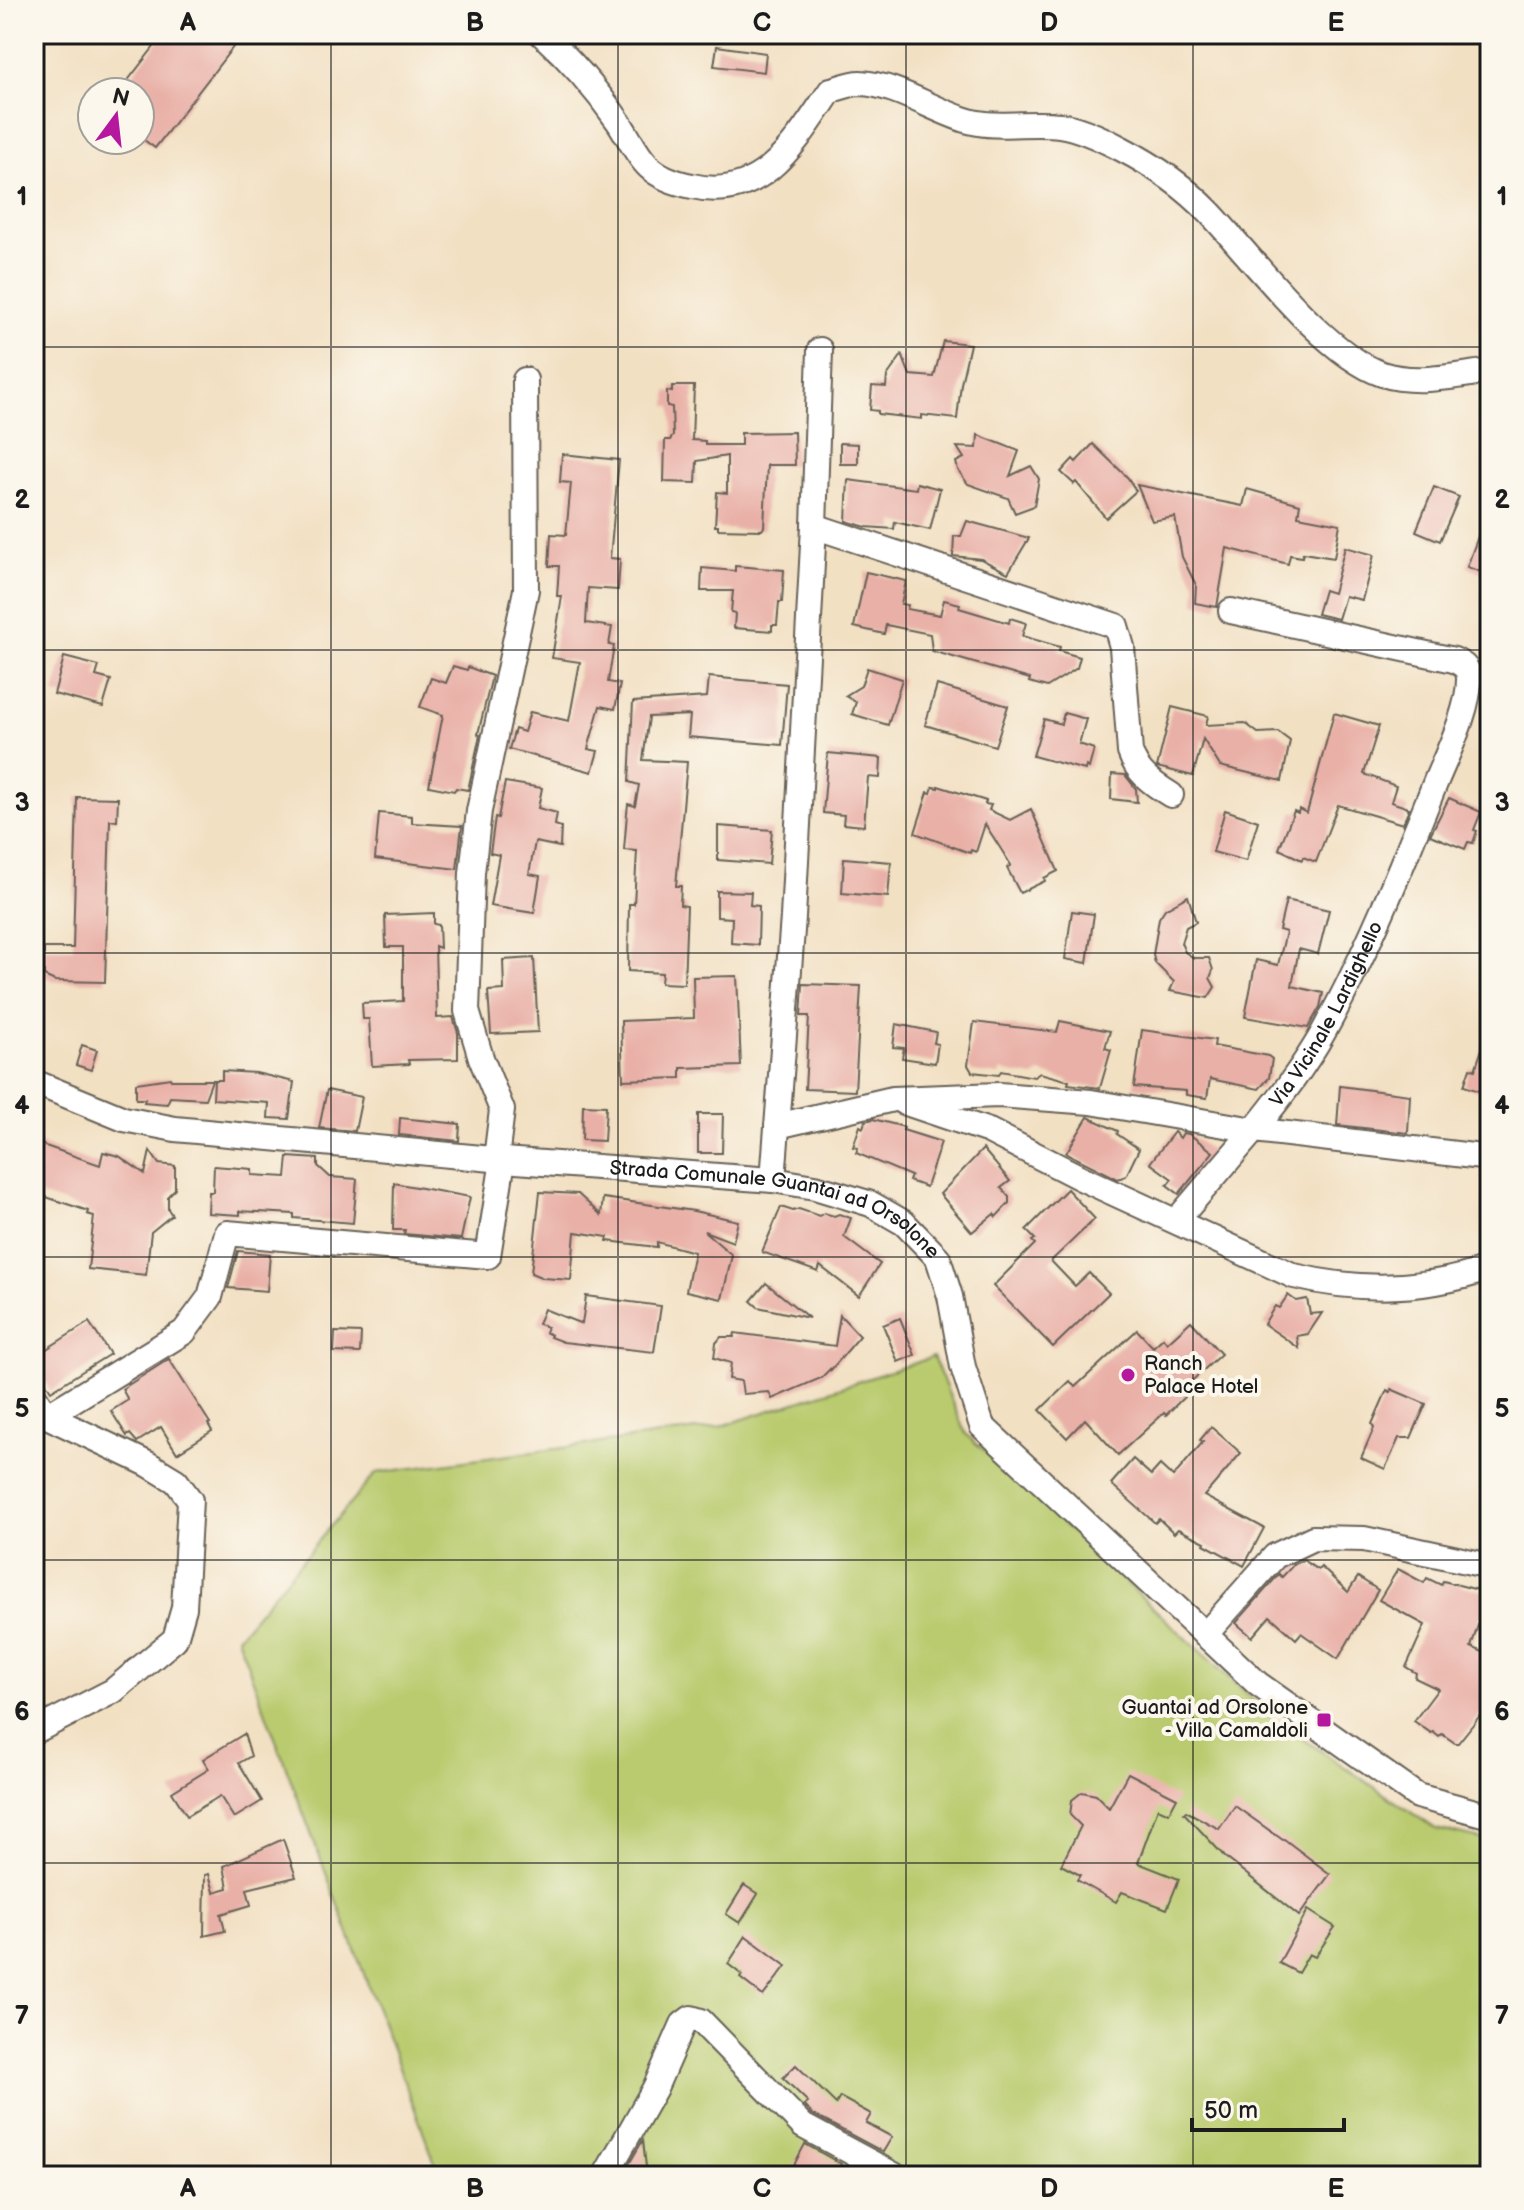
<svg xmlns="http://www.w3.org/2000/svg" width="1524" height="2210" font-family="'Balsamiq Sans',sans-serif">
  <rect width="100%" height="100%" fill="#fbf7ec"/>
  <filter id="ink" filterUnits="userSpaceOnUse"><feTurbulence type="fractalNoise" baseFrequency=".0125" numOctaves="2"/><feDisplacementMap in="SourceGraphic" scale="16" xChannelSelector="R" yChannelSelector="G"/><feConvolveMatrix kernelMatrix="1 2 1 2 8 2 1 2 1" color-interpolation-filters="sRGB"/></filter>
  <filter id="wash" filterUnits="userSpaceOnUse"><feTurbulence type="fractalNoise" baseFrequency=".006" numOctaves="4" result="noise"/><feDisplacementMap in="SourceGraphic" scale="32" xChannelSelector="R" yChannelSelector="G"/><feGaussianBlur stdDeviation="1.8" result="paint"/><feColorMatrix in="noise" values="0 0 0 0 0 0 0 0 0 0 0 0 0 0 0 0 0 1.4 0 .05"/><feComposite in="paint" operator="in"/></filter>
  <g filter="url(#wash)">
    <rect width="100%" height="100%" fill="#f2e0c3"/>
    <path fill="#b9cb6e" stroke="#6a7445" stroke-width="2" d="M933,1357L966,1434L1271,1717L1436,1829L1490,1841V2176H440L237,1637L376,1473L719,1427Z"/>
    <g id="blocks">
      <g fill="#e9b0a7">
        <path d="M164,34H243L155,148L140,137V92H119Z"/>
        <path d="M717,46L766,53L764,72L714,66Z"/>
        <path d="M943,341L970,344L961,384L957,419L922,415V419L878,414V411L870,410L872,386L886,387L887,376L902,355L910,375L934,377Z"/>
        <path d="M672,386H694L692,440L705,441V445H741V433L794,432L795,465H767L764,527L762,530L718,529V526H715L717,492L727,493V456L697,461L696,483L664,482L665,440H670L673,436L672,407L667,406V391L672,392Z"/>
        <path d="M978,435L1019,451L1010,476L1031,466L1039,479L1034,506L1015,513L1008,498L968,484L958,470L956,462L964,458L957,447L977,448Z"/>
        <path d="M840,443L858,444V464H840Z"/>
        <path d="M1093,444L1128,478L1136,491L1106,518L1076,482L1074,484L1061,472L1073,459L1076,462Z"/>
        <path d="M562,454L619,460L610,558L620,559L618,590L588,588L586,623L612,627L609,645L614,646L608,682L620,684L615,709L600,706L588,749L598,751L592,772L509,749L515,729L524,732L530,712L569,721L580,662L552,658L562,596H557L559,566H549L551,534L566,535L571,483L560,482Z"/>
        <path d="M848,480L916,489L917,483L940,489L930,530L895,522L894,529L866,527L846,521Z"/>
        <path d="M1137,485L1243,506L1247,489L1300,504L1298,516L1340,524L1334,558L1303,553L1302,557L1290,555L1288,564L1227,548L1217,607L1195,603L1196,585L1182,557L1175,517L1152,521Z"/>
        <path d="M1434,487L1459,497L1440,541L1416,531Z"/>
        <path d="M1488,509H1490V575L1467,567Z"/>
        <path d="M967,521L1029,538L1008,573L981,559L953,556L954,536H961Z"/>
        <path d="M1345,547L1374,555L1362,600L1345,596L1338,619L1317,614L1324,590L1333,593Z"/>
        <path d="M735,566L784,570L782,602H779L777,625H772V631L734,628L735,613L731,612L733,591H701L702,568L735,571Z"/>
        <path d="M866,572L906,581L901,604L908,605L907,609L940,615L944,600L960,604L959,608L1009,623L1010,618L1026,623L1022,636L1060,647L1059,651L1080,657L1077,668L1047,687L1029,682L1030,679L932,651L930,634L886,625L884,634L854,627Z"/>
        <path d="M64,657L99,666L96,676L111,680L103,707L54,694Z"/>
        <path d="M453,666L467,670L468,667L492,676L478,734L480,735L468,790L456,788L454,791L429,786L443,715L420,707L431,678L446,683Z"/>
        <path d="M867,668L902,679L888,725L852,714L856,702L845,696L861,686Z"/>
        <path d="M709,677L787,684L782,745L688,737L690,715L649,717L643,760L687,762L676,886H681L680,905L687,906L684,984L661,983L662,973L628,971L629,904H634L637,851L624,850L627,813L628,804L635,806L639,785L629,782L633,702L707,697Z"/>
        <path d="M937,685L1008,706L995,746L925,725Z"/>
        <path d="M1172,707L1208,716L1206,725L1245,723L1258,733L1278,732L1290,741L1282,781L1220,766L1203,739L1193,776L1157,767Z"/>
        <path d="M1064,713L1086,719L1079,744L1094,749L1089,768L1086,766L1085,770L1033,756L1044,719L1061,724Z"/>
        <path d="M1334,713L1379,726L1364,774L1396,786L1391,802L1409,808L1403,824L1338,805L1316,862L1303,857L1302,860L1279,849L1294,811L1298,813L1299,809L1307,813Z"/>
        <path d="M828,753L881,758L880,778L868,777L864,826L843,824L844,815L823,813Z"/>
        <path d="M1112,774L1125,775L1136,789L1137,802L1111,799Z"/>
        <path d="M505,782L542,788L538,808L557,813L555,825L561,827L560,847L535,842L529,874L540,876L534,913L490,906L499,855L490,853L495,817L498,818Z"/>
        <path d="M938,786L986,801L985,804L991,805L989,810L1010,820L1031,809L1058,871L1044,878L1045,881L1020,893L1007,868L1011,865L985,824L976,852L971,850L970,853L915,833L928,792L931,793L933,787L938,788Z"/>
        <path d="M77,797L118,798L117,821L110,820L105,982L55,981L44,976V948H73Z"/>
        <path d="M1449,798L1481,812L1474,830L1477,831L1473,843L1468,842L1465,849L1430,835Z"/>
        <path d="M1225,810L1258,821L1246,861L1213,852Z"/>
        <path d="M379,813L412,816V823L462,826L457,869L375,859Z"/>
        <path d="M718,826L772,830L769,864L718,860Z"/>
        <path d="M844,858L891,862L888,897L842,893Z"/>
        <path d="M717,891L751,892L750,905L759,906L758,945L731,943L732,918L717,917Z"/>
        <path d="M1188,896L1196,922L1186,927L1181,943L1185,952L1194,958H1209L1213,970L1210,978L1215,987L1208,998L1170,991L1174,982L1155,963L1153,955L1159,918L1165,909Z"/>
        <path d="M1286,900L1329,910L1318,954L1299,949L1292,986L1323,993L1320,1007L1308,1028L1245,1017L1256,960L1278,965L1286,932L1279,930Z"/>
        <path d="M1072,911L1094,914L1087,963L1065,959Z"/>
        <path d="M434,913V924L439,925L440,948L435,946L437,1018L453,1017L458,1033V1059L408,1060L409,1064L372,1066L369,1019H363L362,1003L403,1001V947H386L385,915Z"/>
        <path d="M534,958L538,1032L491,1034L488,991L504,990L503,960Z"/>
        <path d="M737,976L741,1066L681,1068V1078L623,1080L621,1021L694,1018L693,977Z"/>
        <path d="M803,984L861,986L855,1091L805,1089L809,1016H801Z"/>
        <path d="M1060,1021L1110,1031L1105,1048L1111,1050L1100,1088L1068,1084L1069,1081L1040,1073L1034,1077L1001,1071L999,1075L972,1072L968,1065L974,1022L1057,1032Z"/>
        <path d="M896,1024L936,1032L934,1043L938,1044L935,1063L902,1058L904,1048L893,1047Z"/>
        <path d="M1142,1030L1215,1040L1214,1046L1268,1056L1272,1059L1269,1078L1259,1089L1210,1079L1207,1098L1186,1095V1091L1134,1087Z"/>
        <path d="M1487,1034L1490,1035V1095L1464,1086L1470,1068L1475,1070Z"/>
        <path d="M82,1045L97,1050L91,1070L76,1065Z"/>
        <path d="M222,1071L256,1073L294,1082L289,1119L268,1118L269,1103L213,1099L214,1080H222Z"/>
        <path d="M170,1078L171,1080H212L205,1099L170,1097L167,1104L144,1102L145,1099H136V1083Z"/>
        <path d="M1340,1086L1410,1095L1408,1133L1337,1125Z"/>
        <path d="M327,1090L362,1097L355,1131L319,1128Z"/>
        <path d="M583,1105L606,1106L604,1141L582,1140Z"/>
        <path d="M698,1114H723L722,1153H698Z"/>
        <path d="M1088,1117L1118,1131L1117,1134L1139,1149L1126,1176L1118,1179L1066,1153Z"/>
        <path d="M400,1118L460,1124L459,1141L399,1135Z"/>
        <path d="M873,1119L904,1127L903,1130L941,1142L926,1187L909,1181L911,1176L856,1153L858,1148L853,1147L860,1126L863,1128L865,1121Z"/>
        <path d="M1174,1132L1180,1138L1183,1133L1189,1134L1213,1152L1179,1194L1167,1185L1172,1179L1150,1163Z"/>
        <path d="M34,1142L100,1165L103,1152L119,1156L145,1174L150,1151L159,1164L175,1166V1189L168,1196V1209L172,1215L151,1232L146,1275L88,1269L94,1216L87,1214L88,1211L34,1193Z"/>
        <path d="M983,1149L1010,1181L1001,1188L1009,1197V1203L996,1217L994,1214L972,1232L940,1194Z"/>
        <path d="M288,1157L318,1159V1166L330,1177L357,1179L353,1223L294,1218V1214L240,1211V1215L208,1213L209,1192H213L214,1166L252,1169V1175L286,1177Z"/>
        <path d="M394,1183L470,1197L461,1239L404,1234L405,1230H393Z"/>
        <path d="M1067,1189L1095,1219L1051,1261L1075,1286L1089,1273L1109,1293L1053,1347L993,1286L1035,1244L1032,1241L1035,1239L1026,1230Z"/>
        <path d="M540,1192L578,1194L601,1215L603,1198L694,1211L738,1221L733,1242L704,1231L732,1255L722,1299L686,1291L694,1252L657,1242V1247L607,1241L608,1237L575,1232L571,1280L543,1278L531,1273Z"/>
        <path d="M781,1207L793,1211L799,1209L819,1216L824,1213L834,1216L839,1214L851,1218L844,1237L880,1264L859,1296L820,1266L818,1272L762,1252Z"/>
        <path d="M238,1251L270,1254L267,1291L228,1288Z"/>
        <path d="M766,1283L809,1318L758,1307L751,1301Z"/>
        <path d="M1288,1295L1296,1301L1307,1299L1310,1314L1322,1313L1308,1334L1297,1336L1299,1348L1264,1324L1275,1306L1279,1308Z"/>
        <path d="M586,1296L661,1306L654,1352L563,1342L550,1337L551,1335L545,1332L547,1327L538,1324L544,1309L582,1324Z"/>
        <path d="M840,1315L860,1336L830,1371L831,1368L821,1378L772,1399L769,1392L743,1394L741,1381L729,1379L731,1363L714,1358L716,1343L721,1337H734L735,1333L835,1346Z"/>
        <path d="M900,1318L915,1355L898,1362L883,1325Z"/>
        <path d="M1191,1321L1221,1354L1182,1390L1187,1394L1166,1415L1164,1413L1118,1455L1085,1419L1067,1438L1040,1410L1070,1381L1075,1387L1137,1330L1153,1347L1163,1338L1167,1343Z"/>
        <path d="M89,1322L110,1354L51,1391L34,1365V1357Z"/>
        <path d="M335,1332L361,1333L360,1353L334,1352Z"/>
        <path d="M169,1359L210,1423L208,1424L212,1431L177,1453L161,1427L137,1442L130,1434L127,1436L111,1411L128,1400L122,1389Z"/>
        <path d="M1391,1389L1426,1404L1411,1438H1399L1385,1469L1361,1458L1374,1428L1372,1424L1387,1390L1390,1392Z"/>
        <path d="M1211,1427L1241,1453L1204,1496L1264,1528L1244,1566L1204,1544L1205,1542L1178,1529L1174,1533L1159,1519L1155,1523L1111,1484L1133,1459L1151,1475L1160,1465L1173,1477L1203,1442L1200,1440Z"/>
        <path d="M1303,1560L1318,1570L1321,1567L1348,1592L1358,1577L1378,1590L1338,1659L1301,1633L1296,1639L1270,1616L1252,1637L1236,1623L1279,1574L1282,1577L1295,1563Z"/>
        <path d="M1398,1569L1424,1583L1427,1578L1441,1585L1443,1581L1490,1593V1621L1481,1616L1471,1647L1490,1655V1703L1458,1743H1455L1442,1734L1439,1737L1433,1732L1431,1733L1414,1721L1438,1689L1415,1678L1416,1673L1406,1667L1425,1625L1379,1600Z"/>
        <path d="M244,1734L251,1756L239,1763L262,1801L234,1818L220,1796L187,1816L172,1792L209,1769L203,1759Z"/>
        <path d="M1128,1773L1177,1798L1169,1813L1158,1808L1138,1863L1179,1879L1167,1909L1122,1892L1116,1902L1077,1880L1080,1875L1061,1865L1081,1826L1070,1815L1072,1800L1082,1792L1096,1795L1109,1808Z"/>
        <path d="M1235,1806L1283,1840L1284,1839L1330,1874L1299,1916L1225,1857L1184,1813L1186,1811L1219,1829Z"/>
        <path d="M283,1839L296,1877L247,1889L251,1905L221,1914L225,1931L204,1936L205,1875L209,1874L214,1892L228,1888L224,1866Z"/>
        <path d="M744,1885L758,1894L740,1923L726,1914Z"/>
        <path d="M1308,1910L1335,1927L1315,1957L1309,1954L1298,1973L1279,1963Z"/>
        <path d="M746,1936L786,1966L763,1996L740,1978L742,1975L728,1964Z"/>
        <path d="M796,2065L836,2104L840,2097L871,2114L866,2123L892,2137L883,2152L812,2114L804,2105L808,2102L783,2078Z"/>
        <path d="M643,2140L647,2176H622Z"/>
        <path d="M805,2144L841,2164L835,2176H788Z"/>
      </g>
    </g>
  </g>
  <g filter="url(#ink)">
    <use href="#blocks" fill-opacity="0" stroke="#676156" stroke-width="2"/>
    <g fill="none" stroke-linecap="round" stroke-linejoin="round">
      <g stroke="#676156" stroke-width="28">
        <g id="minor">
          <path d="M542,34C572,61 595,88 618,121C628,135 636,155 649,167C661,178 677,183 692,186C763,203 797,140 831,90C840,88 851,83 860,83C896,84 934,111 969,121C998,129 1030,121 1060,125C1080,128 1103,139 1122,149C1153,165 1185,187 1210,213C1252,258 1324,354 1382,374C1416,385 1455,376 1490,371"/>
          <path d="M814,526L1116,626L1122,647L1130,752C1137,773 1153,784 1171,795"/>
          <path id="s1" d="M34,1082L124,1119L175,1129L503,1160L773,1180L815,1187L871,1204L904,1223L938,1258L950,1296L963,1367L982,1426L1258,1684L1417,1796L1490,1816"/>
          <path d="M903,1102L989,1131L1081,1178L1294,1276C1361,1292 1425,1291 1490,1268"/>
          <path id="s2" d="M777,1126L893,1099L999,1095L1091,1102L1254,1130C1280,1098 1304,1067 1324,1031C1368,951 1402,865 1436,781C1448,752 1470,708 1469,677C1468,667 1462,664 1454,660L1231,611"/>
          <path d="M496,1159L502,1110L481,1058L467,1011L472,873L479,811L526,590L525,380"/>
          <path d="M773,1180L793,917L814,526L820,350"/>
          <path d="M1177,1220L1254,1130L1490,1158"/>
          <path d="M34,1396L47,1416L148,1464L176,1481L190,1500L184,1608L175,1639L113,1691L39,1729H34"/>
          <path d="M47,1416L184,1332L210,1297L227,1233L488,1256L503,1160"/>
          <path d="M1205,1635L1275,1556L1313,1538L1364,1539L1490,1566"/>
          <path d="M605,2176L655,2088L683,2024L691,2018L701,2021L803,2126L896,2176"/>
        </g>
      </g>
      <use href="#minor" stroke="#fff" stroke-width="24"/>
    </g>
  </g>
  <path fill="none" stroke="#1c1c1c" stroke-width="2" stroke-opacity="0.55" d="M331,34V2176M618,34V2176M906,34V2176M1193,34V2176M34,347H1490M34,650H1490M34,953H1490M34,1257H1490M34,1560H1490M34,1863H1490"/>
  <g fill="#b5179e" stroke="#fbf7ec" stroke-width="3">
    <circle cx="1128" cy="1375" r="8"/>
    <rect x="1316" y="1712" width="16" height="16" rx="4"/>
  </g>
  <g text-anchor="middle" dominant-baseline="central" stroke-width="8" stroke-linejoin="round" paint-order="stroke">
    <g font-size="20" fill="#1c1c1c" stroke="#fbf7ec">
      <text stroke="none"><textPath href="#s2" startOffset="620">Via Vicinale Lardighello</textPath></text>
      <text stroke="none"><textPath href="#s1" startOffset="760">Strada Comunale Guantai ad Orsolone</textPath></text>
    </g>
    <g font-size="20" fill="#1c1c1c" stroke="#fbf7ec" text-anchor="start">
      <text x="1144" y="1364">Ranch<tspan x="1144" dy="23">Palace Hotel</tspan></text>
      <text x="1308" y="1708" text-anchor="end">Guantai ad Orsolone<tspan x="1308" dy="23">- Villa Camaldoli</tspan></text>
    </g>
  </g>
  <rect width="1524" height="2210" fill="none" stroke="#fbf7ec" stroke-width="88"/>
  <g transform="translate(116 116) rotate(15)"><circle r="38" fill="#fbf7ec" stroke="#a29f99" stroke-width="2"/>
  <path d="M0-6L14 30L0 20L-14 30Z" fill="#b5179e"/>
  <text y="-12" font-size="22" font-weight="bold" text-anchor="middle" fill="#1c1c1c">N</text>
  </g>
  <path d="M1192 2118v12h152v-12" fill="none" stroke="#1c1c1c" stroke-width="4"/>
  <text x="1204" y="2118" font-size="24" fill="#1c1c1c" stroke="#fbf7ec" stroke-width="6" paint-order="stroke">50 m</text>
  <rect x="44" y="44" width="1436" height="2122" fill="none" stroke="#1c1c1c" stroke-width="3"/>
  <g font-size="26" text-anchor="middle" font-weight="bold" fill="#1c1c1c">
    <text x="188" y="31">A</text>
    <text x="475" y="31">B</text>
    <text x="762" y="31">C</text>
    <text x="1049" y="31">D</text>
    <text x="1336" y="31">E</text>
    <text x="22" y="205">1</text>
    <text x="1502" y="205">1</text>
    <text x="22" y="508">2</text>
    <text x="1502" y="508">2</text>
    <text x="22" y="811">3</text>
    <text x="1502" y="811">3</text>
    <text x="22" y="1114">4</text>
    <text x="1502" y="1114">4</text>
    <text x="22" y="1417">5</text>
    <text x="1502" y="1417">5</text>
    <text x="22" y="1720">6</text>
    <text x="1502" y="1720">6</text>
    <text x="22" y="2024">7</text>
    <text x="1502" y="2024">7</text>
    <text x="188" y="2197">A</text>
    <text x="475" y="2197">B</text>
    <text x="762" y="2197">C</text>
    <text x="1049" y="2197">D</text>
    <text x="1336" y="2197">E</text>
  </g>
</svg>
